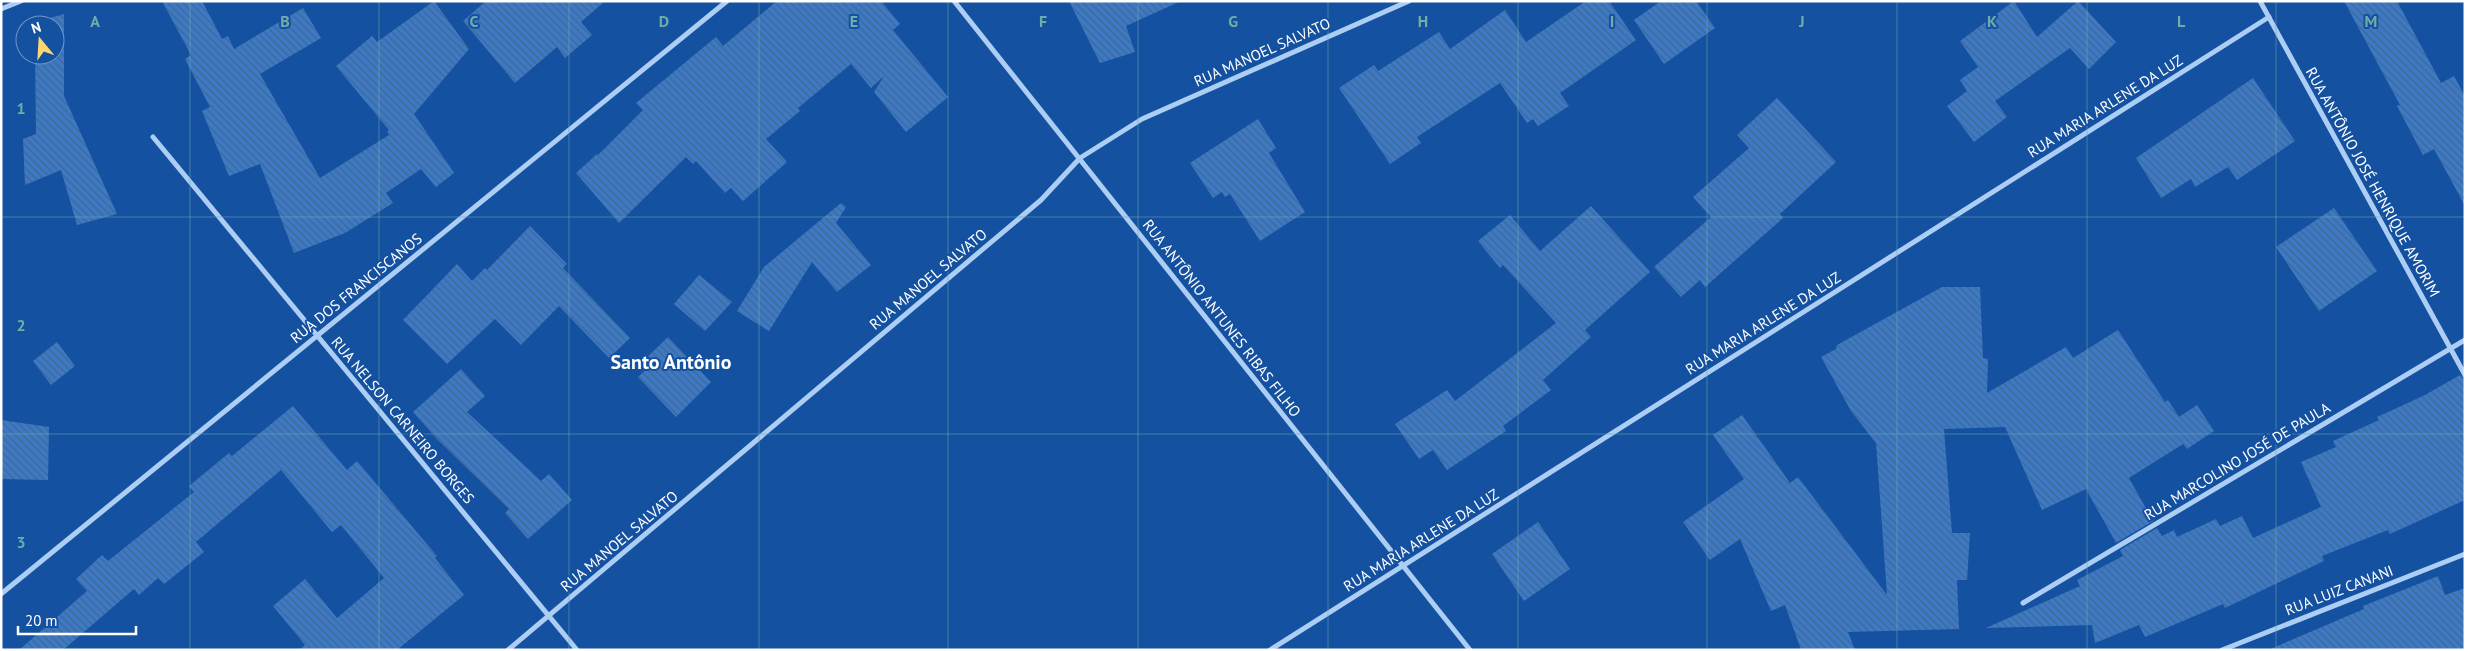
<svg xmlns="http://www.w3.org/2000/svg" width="2466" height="651" font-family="'PT Sans',sans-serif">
  <defs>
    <pattern id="building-back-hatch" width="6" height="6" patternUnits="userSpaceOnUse" patternTransform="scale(1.25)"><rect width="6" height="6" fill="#3d7ac6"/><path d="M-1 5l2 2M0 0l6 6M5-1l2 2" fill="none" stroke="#44658f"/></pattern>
  </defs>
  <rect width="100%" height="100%" fill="#1451a0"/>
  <g fill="url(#building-back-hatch)">
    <path d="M162,1H202L222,39L228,36L234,49L303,8L321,38L260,74L320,178L389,135L387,132L389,130L336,66L372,36L377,42L434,1L469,49L414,114L454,173L436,187L421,169L386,193L393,203L345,233L294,253L260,164L229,176L202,111L210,107L185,59L191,55Z"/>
    <path d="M486,1H605L581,22L592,35L565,58L557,47L515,83L463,21Z"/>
    <path d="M777,1H881L900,24L893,30L948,97L906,132L874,92L884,76L871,88L851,64L798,108L800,111L766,139L787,162L743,201L731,188L725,193L696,161L693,164L686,157L619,223L576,173L597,154L598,155L643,110L636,103L716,37L723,46Z"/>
    <path d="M1069,1H1181L1126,26L1135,52L1100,63Z"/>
    <path d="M1586,1H1609L1636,40L1560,93L1569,106L1538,126L1533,119L1527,123L1500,83L1417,137L1421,143L1390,164L1339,88L1374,65L1378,71L1439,32L1450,49L1505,10L1526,42Z"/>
    <path d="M1661,1H1696L1715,28L1664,64L1634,20Z"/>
    <path d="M2014,1L2037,37L2078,1L2116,42L2089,69L2070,48L1995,101L2007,117L1974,142L1947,106L1967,91L1960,80L1978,67L1960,41Z"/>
    <path d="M2344,1H2397L2441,83L2454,76L2465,96V206L2434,149L2423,155L2397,106L2400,105Z"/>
    <path d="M64,14V96L117,214L77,225L61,170L25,185L23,139L36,134L35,55H55V25H35V22Z"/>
    <path d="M2253,78L2295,141L2237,180L2228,167L2195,187L2191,179L2161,198L2136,158Z"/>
    <path d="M1777,98L1836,162L1780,214L1783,218L1705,287L1700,280L1681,297L1654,267L1711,217L1693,197L1749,148L1737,135Z"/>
    <path d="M1258,119L1276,148L1269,153L1305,212L1260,241L1230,194L1225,197L1222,192L1213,198L1190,163Z"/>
    <path d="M841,203L846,207L836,223L871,265L837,292L812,262L769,331L737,311L764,267Z"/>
    <path d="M1591,206L1650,272L1585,330L1591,337L1543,380L1551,390L1503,426L1506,431L1447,470L1433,450L1419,459L1395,424L1447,390L1455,401L1556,323L1503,265L1500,268L1478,241L1510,215L1540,251Z"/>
    <path d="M2334,208L2377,271L2319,311L2276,247Z"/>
    <path d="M530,226L567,264L563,268L630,338L609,358L559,306L521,345L495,319L447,364L403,320L457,264L472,281L485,268L487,270Z"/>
    <path d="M699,275L732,302L705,331L674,304Z"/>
    <path d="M1942,287H1980L1983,358L1988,359L1987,393L2066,347L2073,358L2118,330L2165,402L2168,400L2179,417L2197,405L2214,431L2187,449L2183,444L2129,478L2153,521L2116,543L2086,489L2042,510L2005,427L1944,429L1952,533H1970L1967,580H1957L1959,629L1848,632L1855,650H1801L1785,605L1771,611L1740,539L1710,560L1683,522L1744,479L1713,435L1742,415L1790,483L1798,477L1887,595L1876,443L1851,411L1821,357L1836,349L1837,345Z"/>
    <path d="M668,337L711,382L676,417L638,377L649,367L643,361Z"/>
    <path d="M57,342L75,366L51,385L33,361Z"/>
    <path d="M461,369L485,396L467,412L541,481L549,474L572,500L528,539L505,513L509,509L437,439L413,412Z"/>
    <path d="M2460,375L2465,379V500L2390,534L2388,530L2322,556L2324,561L2225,608L2223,604L2145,637L2139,625L2095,643L2092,625L1986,628L2080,586L2077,580L2123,556L2120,550L2157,528L2162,536L2174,530L2177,537L2216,519L2220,526L2242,516L2253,538L2321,507L2301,462L2336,447L2333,441L2379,420L2377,417L2425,395Z"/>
    <path d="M293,406L347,470L357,461L437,556L435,558L464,595L397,650H299L305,645L273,606L305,579L337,618L384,578L341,525L332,532L281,470L196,542L204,552L164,584L158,578L139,595L134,589L63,650H19L87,591L76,579L102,555L108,561L194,492L189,486L229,453L232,456Z"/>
    <path d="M1,420L49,427L48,480L1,479Z"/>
    <path d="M1538,522L1570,569L1524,601L1492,554Z"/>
    <path d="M2438,576L2445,595L2465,588V650H2268L2364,609L2363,606Z"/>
  </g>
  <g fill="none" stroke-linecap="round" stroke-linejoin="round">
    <g stroke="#accdf4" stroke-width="5">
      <path d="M954,1L1470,650"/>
      <path d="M2260,1L2465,375"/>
      <path d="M1,9L21,1"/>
      <path d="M153,137L577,650"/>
      <path d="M1,594L727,1"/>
      <path d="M2023,603L2465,340"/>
      <path d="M508,650L1041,200L1080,158L1142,119L1409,1"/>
      <path d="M1270,650L2269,17"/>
      <path d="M2222,650L2465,554"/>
    </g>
  </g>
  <path fill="none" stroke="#6fada8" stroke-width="1" stroke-opacity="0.55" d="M190,1V650M379,1V650M569,1V650M759,1V650M948,1V650M1138,1V650M1328,1V650M1518,1V650M1707,1V650M1897,1V650M2087,1V650M2276,1V650M1,217H2465M1,434H2465"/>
  <g text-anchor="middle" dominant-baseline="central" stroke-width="4" stroke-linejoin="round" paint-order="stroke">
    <g font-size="15" fill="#fff" stroke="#1451a0">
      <text transform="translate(1262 52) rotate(-24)">RUA MANOEL SALVATO</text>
      <text transform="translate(2105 106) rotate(-32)">RUA MARIA ARLENE DA LUZ</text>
      <text transform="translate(2373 182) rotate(61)">RUA ANTÔNIO JOSÉ HENRIQUE AMORIM</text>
      <text transform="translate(928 279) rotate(-40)">RUA MANOEL SALVATO</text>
      <text transform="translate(356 288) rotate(-39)">RUA DOS FRANCISCANOS</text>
      <text transform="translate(1222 318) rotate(52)">RUA ANTÔNIO ANTUNES RIBAS FILHO</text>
      <text transform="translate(1763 323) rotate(-32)">RUA MARIA ARLENE DA LUZ</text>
      <text transform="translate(403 420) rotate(50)">RUA NELSON CARNEIRO BORGES</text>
      <text transform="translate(2237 461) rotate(-31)">RUA MARCOLINO JOSÉ DE PAULA</text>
      <text transform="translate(1421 540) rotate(-32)">RUA MARIA ARLENE DA LUZ</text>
      <text transform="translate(619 541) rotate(-40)">RUA MANOEL SALVATO</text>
      <text transform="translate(2339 590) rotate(-21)">RUA LUIZ CANANI</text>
    </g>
    <g font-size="20" font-weight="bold" fill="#fff" stroke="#1451a0">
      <text x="671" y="362">Santo Antônio</text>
    </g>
  </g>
  <g font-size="16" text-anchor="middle" font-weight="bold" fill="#6fada8" stroke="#1451a0" stroke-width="4" stroke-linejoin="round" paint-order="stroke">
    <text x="95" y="27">A</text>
    <text x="285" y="27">B</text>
    <text x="474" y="27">C</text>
    <text x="664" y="27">D</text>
    <text x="854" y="27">E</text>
    <text x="1043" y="27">F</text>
    <text x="1233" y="27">G</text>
    <text x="1423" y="27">H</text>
    <text x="1612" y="27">I</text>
    <text x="1802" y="27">J</text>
    <text x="1992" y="27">K</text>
    <text x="2181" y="27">L</text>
    <text x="2371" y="27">M</text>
    <text x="21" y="114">1</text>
    <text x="21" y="331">2</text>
    <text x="21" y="548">3</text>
  </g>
  <rect width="2466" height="651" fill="none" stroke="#ffffff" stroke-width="5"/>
  <g transform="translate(40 40) rotate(342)"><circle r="24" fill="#1451a0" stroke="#7297c6"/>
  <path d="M0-4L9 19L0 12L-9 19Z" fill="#ffd56f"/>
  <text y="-8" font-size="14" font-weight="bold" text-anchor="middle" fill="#ffffff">N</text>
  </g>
  <path d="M18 626v8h118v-8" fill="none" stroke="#ffffff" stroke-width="2.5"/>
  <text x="25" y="626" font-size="15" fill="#ffffff" stroke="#1451a0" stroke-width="4" paint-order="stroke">20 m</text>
</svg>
